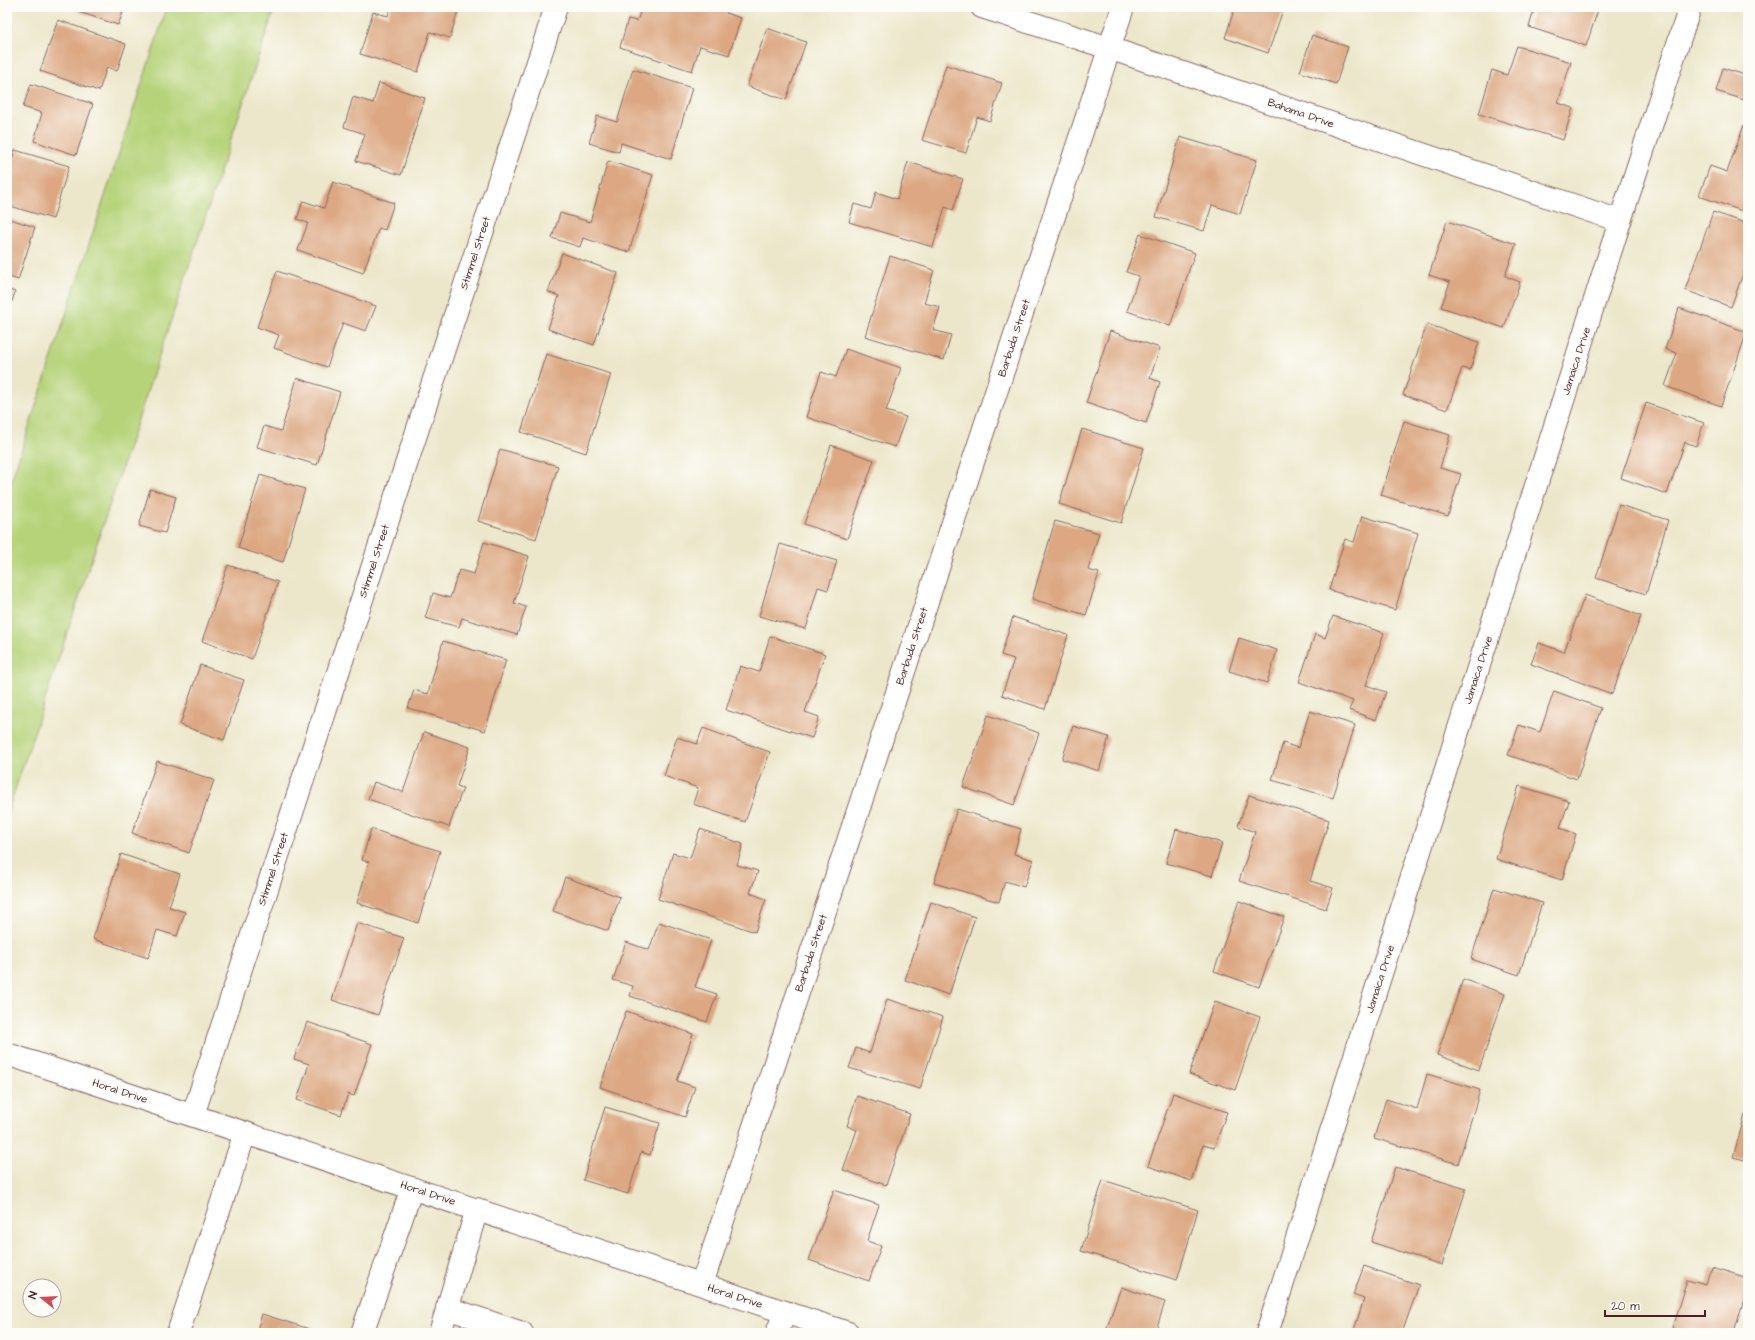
<svg xmlns="http://www.w3.org/2000/svg" width="1755" height="1340" font-family="'Architects Daughter',sans-serif">
  <rect width="100%" height="100%" fill="#fdfcf7"/>
  <filter id="ink" filterUnits="userSpaceOnUse"><feTurbulence type="fractalNoise" baseFrequency=".025" numOctaves="2"/><feDisplacementMap in="SourceGraphic" scale="8" xChannelSelector="R" yChannelSelector="G"/><feConvolveMatrix kernelMatrix="1 2 1 2 8 2 1 2 1" color-interpolation-filters="sRGB"/></filter>
  <filter id="wash" filterUnits="userSpaceOnUse"><feTurbulence type="fractalNoise" baseFrequency=".012" numOctaves="4" result="noise"/><feDisplacementMap in="SourceGraphic" scale="16" xChannelSelector="R" yChannelSelector="G"/><feGaussianBlur stdDeviation="0.9" result="paint"/><feColorMatrix in="noise" values="0 0 0 0 0 0 0 0 0 0 0 0 0 0 0 0 0 1.4 0 .05"/><feComposite in="paint" operator="in"/></filter>
  <g filter="url(#wash)">
    <rect width="100%" height="100%" fill="#ece7cb"/>
    <path fill="#b6d379" stroke="#807952" d="M167,7H275L7,814V494Z"/>
    <g id="blocks">
      <g fill="#dca782">
        <path d="M81,7H125L118,25L79,12Z"/>
        <path d="M391,7H445L458,11L450,38L430,32L418,72L360,54L373,12L388,16Z"/>
        <path d="M642,7H728L726,13L741,18L729,55L700,46L692,71L620,47L628,19L637,21Z"/>
        <path d="M1235,7H1284L1268,53L1225,38Z"/>
        <path d="M1535,7H1599L1586,46L1529,27Z"/>
        <path d="M58,20L126,44L117,71L107,67L99,91L40,71Z"/>
        <path d="M767,28L806,42L786,100L747,86Z"/>
        <path d="M1312,35L1348,47L1336,84L1300,72Z"/>
        <path d="M1517,46L1571,62L1558,103L1573,108L1563,140L1479,114L1492,70L1507,75Z"/>
        <path d="M946,65L1002,83L990,121L977,117L966,153L922,140Z"/>
        <path d="M1723,68L1748,76V101L1716,91Z"/>
        <path d="M633,69L692,88L671,159L621,143L619,152L589,143L597,116L617,122Z"/>
        <path d="M379,83L425,98L401,175L356,161L365,134L344,127L353,97L373,103Z"/>
        <path d="M31,84L93,104L76,155L34,141L42,113L23,107Z"/>
        <path d="M1744,125L1748,126V213L1699,196L1710,166L1727,172Z"/>
        <path d="M1180,137L1257,160L1240,214L1212,205L1204,231L1156,217Z"/>
        <path d="M15,150L69,166L53,219L7,205V174Z"/>
        <path d="M608,161L653,175L629,252L583,238L580,247L552,238L560,213L590,222Z"/>
        <path d="M908,162L963,179L953,210L945,207L933,247L849,222L854,204L871,209L876,192L897,199Z"/>
        <path d="M333,182L394,203L385,230L379,228L363,273L298,250L308,223L297,219L303,201L324,208Z"/>
        <path d="M1713,212L1748,224V260L1731,307L1685,290Z"/>
        <path d="M7,218L35,227L18,280L7,276Z"/>
        <path d="M1447,221L1516,244L1505,276L1520,282L1504,328L1441,307L1450,282L1429,275Z"/>
        <path d="M1140,234L1195,253L1170,326L1127,311L1139,276L1126,272Z"/>
        <path d="M562,253L618,273L594,345L548,329L559,296L548,292Z"/>
        <path d="M890,256L934,270L924,303L940,307L933,330L951,335L944,360L865,336Z"/>
        <path d="M277,271L376,306L366,331L343,323L327,367L274,348L279,335L257,327Z"/>
        <path d="M7,289L15,292L7,317Z"/>
        <path d="M1679,308L1747,332L1721,406L1665,386L1677,353L1665,349Z"/>
        <path d="M1427,324L1479,342L1470,370L1462,368L1447,410L1403,395Z"/>
        <path d="M1110,331L1160,348L1150,378L1160,382L1146,423L1086,403Z"/>
        <path d="M846,349L901,368L886,411L906,417L895,447L806,417L821,372L836,377Z"/>
        <path d="M546,354L611,374L586,453L521,432Z"/>
        <path d="M297,378L340,392L317,465L257,447L264,426L281,431Z"/>
        <path d="M1646,403L1704,423L1696,446L1685,442L1667,494L1621,478Z"/>
        <path d="M1404,421L1450,435L1440,468L1461,474L1448,516L1381,495Z"/>
        <path d="M1082,429L1144,448L1121,523L1059,504Z"/>
        <path d="M831,445L874,460L847,539L804,524Z"/>
        <path d="M500,449L558,466L536,539L478,521Z"/>
        <path d="M260,475L305,489L283,562L238,548Z"/>
        <path d="M150,489L176,497L165,533L139,526Z"/>
        <path d="M1619,505L1668,520L1646,594L1596,578Z"/>
        <path d="M1362,516L1418,533L1395,610L1329,590L1345,539L1354,542Z"/>
        <path d="M1055,521L1099,533L1088,570L1099,573L1086,615L1032,599Z"/>
        <path d="M484,542L529,556L514,603L526,607L517,635L462,618L459,627L425,618L433,593L450,598L459,570L474,574Z"/>
        <path d="M780,544L837,561L828,590L818,587L806,629L759,616Z"/>
        <path d="M228,565L278,582L252,659L202,641Z"/>
        <path d="M1585,595L1641,616L1612,694L1531,664L1539,643L1564,652Z"/>
        <path d="M1333,616L1384,633L1366,685L1386,692L1376,720L1349,710L1353,701L1299,682L1315,634L1325,638Z"/>
        <path d="M1013,617L1068,635L1045,709L1002,695L1014,659L1001,655Z"/>
        <path d="M770,636L825,654L805,712L819,717L812,738L726,710L740,666L759,672Z"/>
        <path d="M1239,638L1277,650L1267,683L1229,671Z"/>
        <path d="M443,641L506,660L485,731L408,708L414,690L428,694Z"/>
        <path d="M200,665L244,680L224,740L180,725Z"/>
        <path d="M1554,691L1601,708L1577,779L1508,755L1519,725L1540,732Z"/>
        <path d="M1310,711L1355,725L1333,798L1272,780L1283,743L1298,748Z"/>
        <path d="M988,715L1039,733L1014,805L963,787Z"/>
        <path d="M1073,726L1109,737L1099,771L1062,759Z"/>
        <path d="M703,728L770,752L745,822L693,804L698,788L664,776L677,737L697,744Z"/>
        <path d="M424,732L470,747L457,786L463,788L449,827L368,799L374,782L403,792Z"/>
        <path d="M157,761L214,780L189,853L132,833Z"/>
        <path d="M1519,786L1569,801L1560,828L1576,834L1562,880L1496,859Z"/>
        <path d="M1249,795L1329,820L1310,881L1333,888L1326,909L1239,881L1255,832L1238,826Z"/>
        <path d="M957,809L1021,829L1014,854L1033,860L1024,887L1005,881L999,902L934,883Z"/>
        <path d="M371,829L440,851L418,923L357,903L369,862L362,860Z"/>
        <path d="M700,829L743,844L737,865L758,871L750,893L766,899L755,932L658,899L673,853L690,858Z"/>
        <path d="M1176,829L1222,843L1212,876L1166,863Z"/>
        <path d="M121,854L180,874L169,907L185,912L177,936L157,930L148,958L93,939Z"/>
        <path d="M565,877L620,897L608,931L553,911Z"/>
        <path d="M1494,888L1542,903L1519,975L1471,959Z"/>
        <path d="M1239,901L1284,917L1259,987L1214,971Z"/>
        <path d="M931,902L975,917L949,995L905,980Z"/>
        <path d="M659,922L711,940L695,987L717,994L707,1022L630,996L633,986L613,980L626,942L649,950Z"/>
        <path d="M357,923L404,938L378,1015L332,1000Z"/>
        <path d="M1463,979L1505,994L1479,1070L1437,1055Z"/>
        <path d="M887,999L943,1017L920,1089L849,1068L856,1048L870,1053Z"/>
        <path d="M1215,1001L1260,1017L1235,1090L1189,1074Z"/>
        <path d="M626,1011L693,1034L677,1081L695,1087L685,1117L600,1087Z"/>
        <path d="M307,1022L372,1044L354,1096L348,1094L341,1115L297,1100L309,1064L294,1059Z"/>
        <path d="M1427,1074L1480,1090L1458,1164L1374,1138L1386,1099L1417,1109Z"/>
        <path d="M1173,1093L1227,1112L1214,1148L1203,1145L1191,1181L1148,1166Z"/>
        <path d="M857,1096L910,1114L886,1185L843,1170L857,1130L847,1126Z"/>
        <path d="M605,1107L660,1123L650,1155L641,1152L628,1194L583,1180Z"/>
        <path d="M1745,1115L1748,1116V1161L1733,1157Z"/>
        <path d="M1395,1167L1466,1189L1442,1265L1371,1242Z"/>
        <path d="M1103,1180L1198,1210L1177,1280L1081,1251Z"/>
        <path d="M834,1190L879,1205L867,1241L881,1246L869,1281L809,1260Z"/>
        <path d="M1364,1266L1419,1285L1402,1333H1353L1364,1299L1353,1295Z"/>
        <path d="M1711,1267L1748,1278V1285L1734,1333H1688L1672,1328L1687,1279L1706,1284Z"/>
        <path d="M1121,1287L1165,1302L1155,1333H1105Z"/>
        <path d="M262,1314L322,1333H256Z"/>
      </g>
    </g>
  </g>
  <g filter="url(#ink)">
    <use href="#blocks" fill-opacity="0" stroke="#836563" stroke-width="1"/>
    <g fill="none" stroke-linecap="round" stroke-linejoin="round">
      <g stroke="#836563" stroke-width="24">
        <g id="minor">
          <path d="M982,7L1109,48L1620,221"/>
          <path d="M7,1054L848,1333"/>
          <path d="M193,1115L556,7"/>
          <path d="M702,1284L1123,7"/>
          <path d="M447,1308L522,1333"/>
          <path d="M178,1333L245,1133"/>
          <path d="M362,1333L412,1188"/>
          <path d="M440,1333L477,1209"/>
          <path d="M777,1333L785,1312"/>
          <path d="M1267,1333L1620,221L1690,7"/>
        </g>
      </g>
      <use href="#minor" stroke="#fff" stroke-width="22"/>
    </g>
  </g>
  <g text-anchor="middle" dominant-baseline="central" stroke-width="3" stroke-linejoin="round" paint-order="stroke">
    <g font-size="11" fill="#4a1f2b" stroke="#fdfcf7">
      <text transform="translate(1301 113) rotate(19)">Bahama Drive</text>
      <text transform="translate(475 253) rotate(-72)">Stimmel Street</text>
      <text transform="translate(1014 338) rotate(-72)">Barbuda Street</text>
      <text transform="translate(1576 361) rotate(-72)">Jamaica Drive</text>
      <text transform="translate(374 561) rotate(-72)">Stimmel Street</text>
      <text transform="translate(912 646) rotate(-72)">Barbuda Street</text>
      <text transform="translate(1478 670) rotate(-72)">Jamaica Drive</text>
      <text transform="translate(273 869) rotate(-72)">Stimmel Street</text>
      <text transform="translate(811 953) rotate(-72)">Barbuda Street</text>
      <text transform="translate(1380 979) rotate(-72)">Jamaica Drive</text>
      <text transform="translate(120 1091) rotate(18)">Horal Drive</text>
      <text transform="translate(428 1193) rotate(18)">Horal Drive</text>
      <text transform="translate(735 1296) rotate(18)">Horal Drive</text>
    </g>
  </g>
  <rect width="1755" height="1340" fill="none" stroke="#fdfcf7" stroke-width="24"/>
  <g transform="translate(42 1298) rotate(288)"><circle r="19" fill="#fdfcf7" stroke="#b5a4a5"/>
  <path d="M0-3L7 15L0 10L-7 15Z" fill="#d1495b"/>
  <text y="-6" font-size="11" font-weight="bold" text-anchor="middle" fill="#4a1f2b">N</text>
  </g>
  <path d="M1605 1310v6h100v-6" fill="none" stroke="#4a1f2b" stroke-width="2"/>
  <text x="1611" y="1310" font-size="12" fill="#4a1f2b" stroke="#fdfcf7" stroke-width="3" paint-order="stroke">20 m</text>
</svg>
